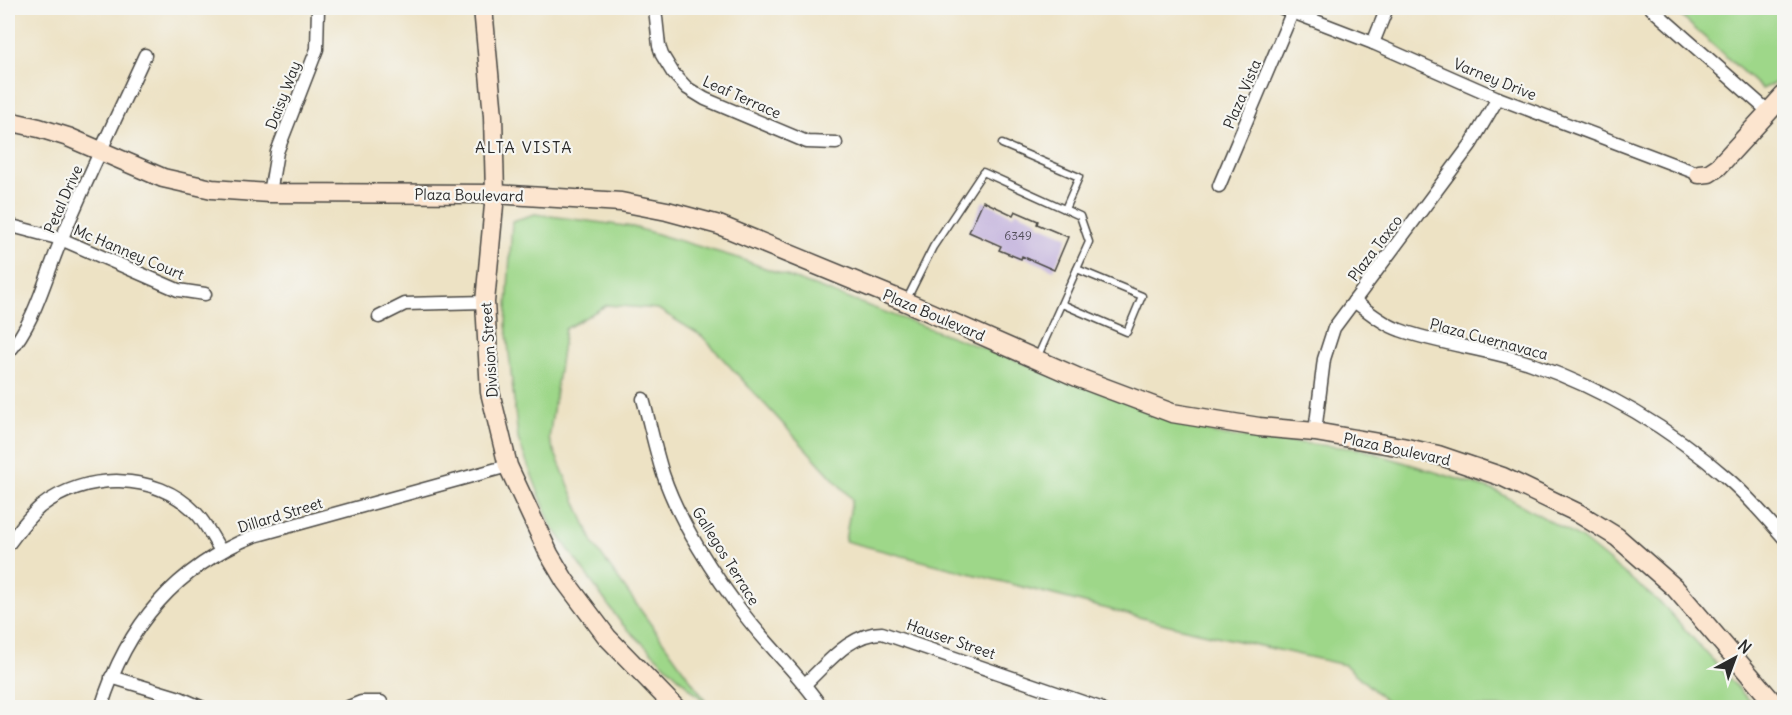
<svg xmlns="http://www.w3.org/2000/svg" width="1792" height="715" font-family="Delius,sans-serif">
  <rect width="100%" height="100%" fill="#f6f6f2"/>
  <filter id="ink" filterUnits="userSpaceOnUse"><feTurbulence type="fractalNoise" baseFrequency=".0167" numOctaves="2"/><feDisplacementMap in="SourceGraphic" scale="12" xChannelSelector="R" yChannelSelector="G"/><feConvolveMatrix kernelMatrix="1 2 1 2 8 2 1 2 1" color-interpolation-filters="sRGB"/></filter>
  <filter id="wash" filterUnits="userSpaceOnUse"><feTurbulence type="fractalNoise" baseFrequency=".008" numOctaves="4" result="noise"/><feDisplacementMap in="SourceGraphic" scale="24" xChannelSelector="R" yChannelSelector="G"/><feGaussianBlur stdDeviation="1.35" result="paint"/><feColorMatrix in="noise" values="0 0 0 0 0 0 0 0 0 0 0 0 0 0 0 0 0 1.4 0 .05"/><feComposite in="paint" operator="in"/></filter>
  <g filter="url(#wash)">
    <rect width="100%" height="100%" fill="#ede2c4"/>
    <g fill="#9ed789" stroke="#64815a" stroke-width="1.5">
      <path d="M1672,8H1784V79L1762,89Z"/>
      <path d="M535,214L633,227L738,258L1219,435L1361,449L1496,491L1582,539L1663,605L1755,707H1402L1391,705L1345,665L1181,628L845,541L852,499L702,336L658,309L607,305L565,329L549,439L594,545L710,707L621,623L551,525L518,439L506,324L512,221Z"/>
    </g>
    <g id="blocks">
      <path fill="#bfaddb" d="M983,201L1013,215L1015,211L1038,221L1037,224L1068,237L1054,270L1022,256L1021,259L999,250L1001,246L969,232Z"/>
    </g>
  </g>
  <g filter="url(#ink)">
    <use href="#blocks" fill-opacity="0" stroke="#484642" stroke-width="1.5"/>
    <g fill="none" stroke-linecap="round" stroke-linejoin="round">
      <g stroke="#484642" stroke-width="9">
        <g id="lane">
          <path d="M1002,144L1079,177L1065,209"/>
          <path d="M907,299L933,247L983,172L1080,216L1089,242L1037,358"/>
          <path d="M1062,304L1127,332L1142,296L1077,269"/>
        </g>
      </g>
      <g stroke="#484642" stroke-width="15">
        <g id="street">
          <path d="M655,8L659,46L662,55L673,73L687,88L705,99L807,142L836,143"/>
          <path d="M1282,8L1373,43L1498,98L1699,174"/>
          <path d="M1651,8L1769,112"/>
          <path d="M1373,43L1387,8"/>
          <path d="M1219,186L1292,13"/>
          <path d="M270,193L277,152L317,49L318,8"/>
          <path d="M8,225L61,239L178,290L205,294"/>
          <path d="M1354,301C1368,311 1384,325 1400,330C1442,345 1489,349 1532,364C1603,389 1671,429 1728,479C1748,496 1766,518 1784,538"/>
          <path d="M379,317L405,304L485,302"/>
          <path d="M8,353C36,321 45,277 62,238C88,176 117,116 145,55"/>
          <path d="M643,399C650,424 655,449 663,474C679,522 715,577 746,617C770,648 800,675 822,708"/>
          <path d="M1315,432L1324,359L1334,328L1471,144L1498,98"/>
          <path d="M8,545C18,532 27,518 40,507C84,472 156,471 196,513C206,523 213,539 221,551"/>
          <path d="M111,677L180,698L203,708"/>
          <path d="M805,684C827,664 850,633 882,633L1100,708"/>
          <path d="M101,708C126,626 175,568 254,536L508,466"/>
          <path d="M346,708L361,702H381"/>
        </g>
      </g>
      <g stroke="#484642" stroke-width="21">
        <g id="secondary">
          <path d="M483,8L493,116L495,194L485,302L490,392L508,466L549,554L565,581L607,637L676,708"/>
          <path d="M8,121L39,128L68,137L163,178L212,189L270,193L495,194L621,202L667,211L719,225L906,302L1079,378L1172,413L1259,427L1315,432L1402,447L1438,455L1503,477L1578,513L1617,537L1675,588L1778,708"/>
          <path d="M1699,174L1709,173L1718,167L1784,95"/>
        </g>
      </g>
      <use href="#lane" stroke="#fff" stroke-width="6"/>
      <use href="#street" stroke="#fff" stroke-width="12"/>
      <use href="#secondary" stroke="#fce5cf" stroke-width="18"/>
    </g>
  </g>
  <g text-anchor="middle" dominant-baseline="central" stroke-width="4.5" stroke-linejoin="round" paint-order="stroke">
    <g font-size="12" fill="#504c57">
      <text x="1018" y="235">6349</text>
    </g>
    <g font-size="15" fill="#2b2b2b" stroke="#f6f6f2">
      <text transform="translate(1495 79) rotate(22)">Varney Drive</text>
      <text transform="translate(1242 94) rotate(-67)">Plaza Vista</text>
      <text transform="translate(283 95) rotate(-69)">Daisy Way</text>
      <text transform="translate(742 97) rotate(24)">Leaf Terrace</text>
      <text transform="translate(469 195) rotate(1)">Plaza Boulevard</text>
      <text transform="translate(63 199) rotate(-66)">Petal Drive</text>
      <text transform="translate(1375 248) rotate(-53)">Plaza Taxco</text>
      <text transform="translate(129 252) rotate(23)">Mc Hanney Court</text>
      <text transform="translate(934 315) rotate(23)">Plaza Boulevard</text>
      <text transform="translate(1489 339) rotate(15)">Plaza Cuernavaca</text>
      <text transform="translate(489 350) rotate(-94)">Division Street</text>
      <text transform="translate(1397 449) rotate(12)">Plaza Boulevard</text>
      <text transform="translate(280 515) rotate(-17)">Dillard Street</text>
      <text transform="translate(726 556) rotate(58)">Gallegos Terrace</text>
      <text transform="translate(951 639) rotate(19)">Hauser Street</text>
    </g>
    <g font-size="16" letter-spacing="1.5" fill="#2b2b2b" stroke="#f6f6f2">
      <text x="524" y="147">ALTA VISTA</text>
    </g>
  </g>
  <rect width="1792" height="715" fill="none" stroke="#f6f6f2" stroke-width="30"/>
  <g transform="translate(1735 658) rotate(41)" stroke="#f6f6f2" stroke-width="4.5" paint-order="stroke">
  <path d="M0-4.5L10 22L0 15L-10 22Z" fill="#2b2b2b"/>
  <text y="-9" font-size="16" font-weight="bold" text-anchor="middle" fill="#2b2b2b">N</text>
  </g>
</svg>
